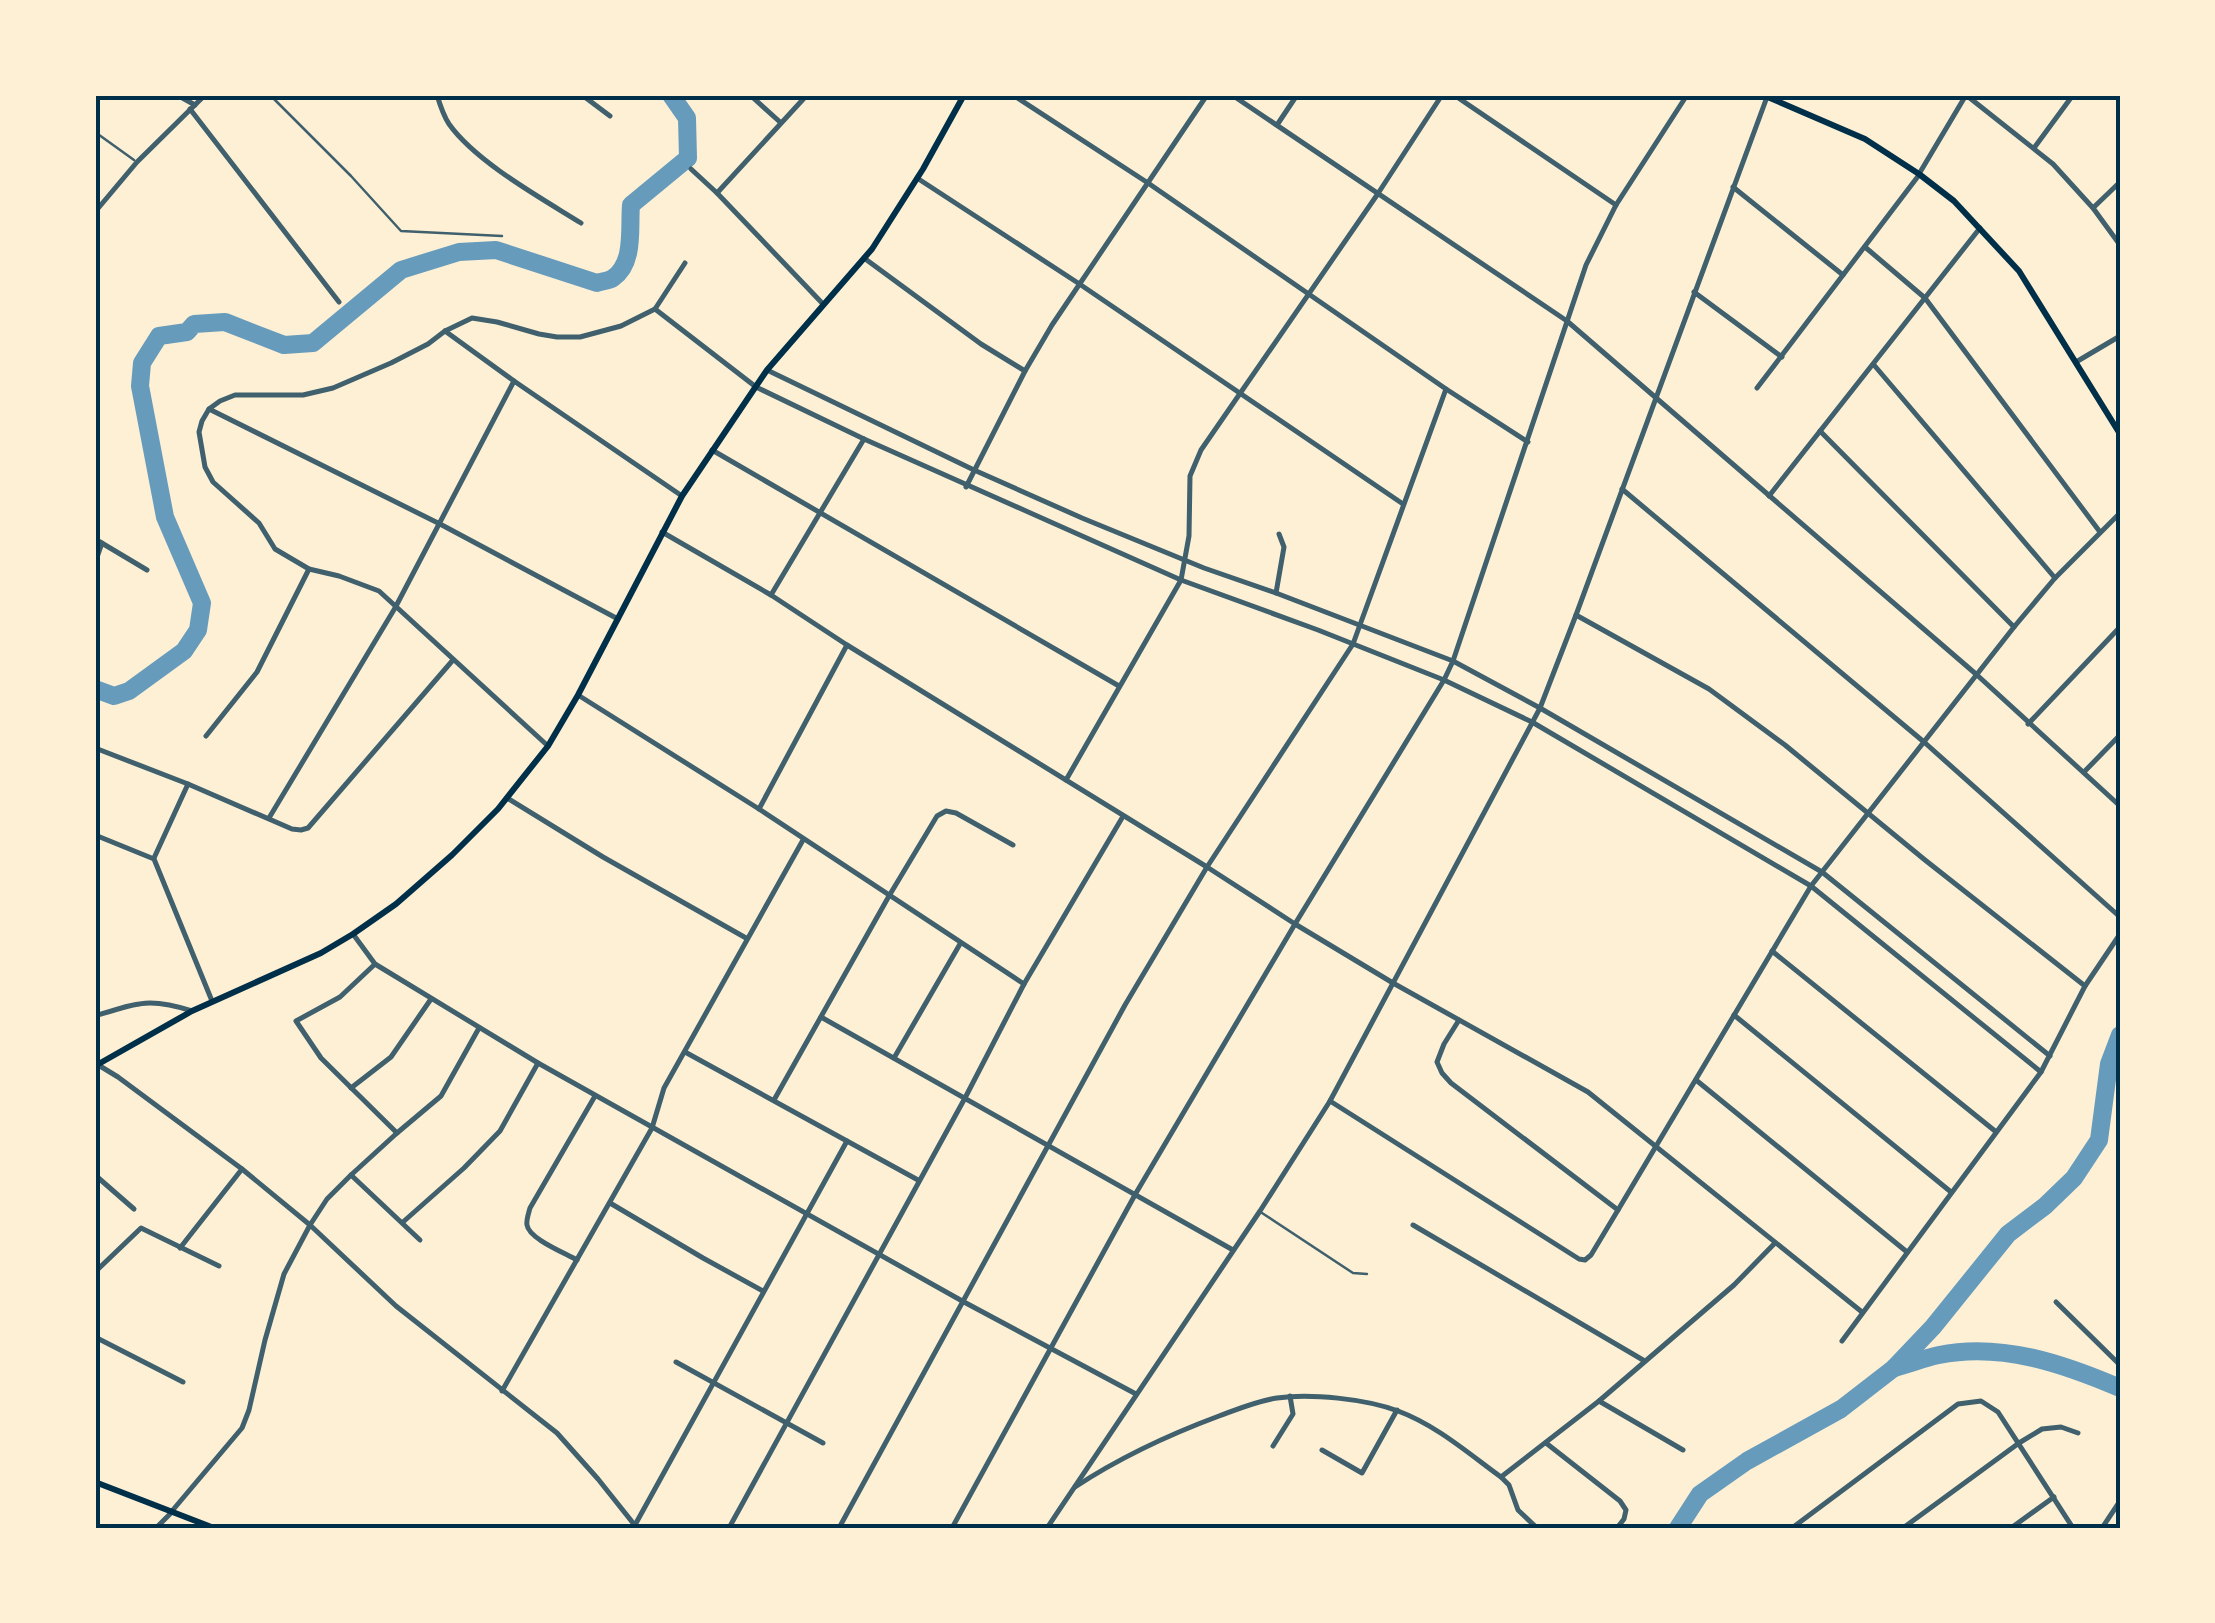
<svg xmlns="http://www.w3.org/2000/svg" width="2215" height="1623" font-family="'Fira Sans Condensed',sans-serif">
  <rect width="100%" height="100%" fill="#fdf0d5"/>
  <g fill="none" stroke-linecap="round" stroke-linejoin="round">
    <g stroke="#669bbc" stroke-width="18">
      <path d="M95,689L114,696L129,691L184,651L198,630L202,603L165,517L140,386L142,363L159,336L187,332L194,324L225,322L284,345L313,343L401,270L459,252L496,250L597,283C602,281 609,281 613,278C635,263 629,228 631,205L688,158L687,118L671,95"/>
      <path d="M1894,1368C1909,1364 1924,1358 1939,1355C2001,1342 2064,1364 2120,1388"/>
      <path d="M1678,1528L1700,1494L1747,1461L1841,1409L1894,1368L1933,1327L2008,1234L2045,1206L2074,1178L2099,1140L2109,1064L2120,1035"/>
    </g>
    <g stroke="#3f606c" stroke-width="2.5">
      <path d="M270,95L351,176L401,231L502,236"/>
      <path d="M95,132L134,160"/>
      <path d="M1262,1213L1353,1273L1367,1274"/>
    </g>
    <g stroke="#3f606c" stroke-width="5">
      <path d="M177,95L195,105"/>
      <path d="M437,95C440,105 443,115 449,124C476,162 541,198 581,223"/>
      <path d="M582,95L610,116"/>
      <path d="M750,95L780,122"/>
      <path d="M1013,95L1148,183L1446,389L1528,442"/>
      <path d="M1232,95L1567,321L1977,675L2120,806"/>
      <path d="M1454,95L1616,205"/>
      <path d="M1966,95L2053,164L2093,208L2120,245"/>
      <path d="M190,109L339,302"/>
      <path d="M1277,125L1297,95"/>
      <path d="M2034,148L2073,95"/>
      <path d="M691,169L717,193L823,304"/>
      <path d="M1919,174L1966,95"/>
      <path d="M917,178L1078,283L1403,504"/>
      <path d="M717,193L807,95"/>
      <path d="M2093,208L2120,182"/>
      <path d="M95,212L137,162L205,95"/>
      <path d="M1865,247L1925,298L2100,532"/>
      <path d="M864,258L981,344L1025,371"/>
      <path d="M1694,292L1782,357"/>
      <path d="M655,309L756,387L864,439L1181,580L1318,630L1444,680L1532,722L1811,886L2041,1072"/>
      <path d="M445,331L514,381L682,496"/>
      <path d="M2076,362L2120,336"/>
      <path d="M1874,365L2055,578"/>
      <path d="M767,370L974,470L1082,518L1204,568L1276,593L1453,661L1540,708L1822,872L2050,1056"/>
      <path d="M1757,388L1843,275"/>
      <path d="M209,409L440,524L618,619"/>
      <path d="M1820,431L2014,627"/>
      <path d="M712,450L1119,686"/>
      <path d="M966,487L1025,371L1052,325L1207,95"/>
      <path d="M1622,489L1924,742L2120,917"/>
      <path d="M1769,496L1980,228"/>
      <path d="M662,532L771,595L847,645L1207,867L1295,924L1393,983L1588,1092L1862,1312"/>
      <path d="M95,539L147,570"/>
      <path d="M95,563L102,543"/>
      <path d="M1276,593L1284,547L1279,534"/>
      <path d="M771,595L864,439"/>
      <path d="M1576,615L1709,689L1785,745L1925,860L2085,986"/>
      <path d="M578,695L759,809L1024,984"/>
      <path d="M2028,724L2120,627"/>
      <path d="M206,736L257,672L309,569"/>
      <path d="M548,746L379,591L339,576L309,569L275,549L259,523L213,482L205,467L199,432L202,421L209,409L220,401L235,395H303L333,388L391,363L428,344L445,331L472,318L497,322L539,334L557,337H580L621,326L655,309L685,263"/>
      <path d="M95,748L188,784L292,829L301,830L308,828L453,660"/>
      <path d="M2084,772L2120,735"/>
      <path d="M1066,780L1181,580L1189,536L1190,476L1201,450L1377,195L1442,95"/>
      <path d="M507,798L603,857L746,938"/>
      <path d="M759,809L847,645"/>
      <path d="M269,818L395,608L514,381"/>
      <path d="M95,835L154,859L212,1001"/>
      <path d="M154,858L188,784"/>
      <path d="M353,934L375,964L538,1063L964,1302L1136,1394"/>
      <path d="M1772,951L1995,1131"/>
      <path d="M374,965L340,997L296,1021L321,1058L397,1133"/>
      <path d="M1734,1015L1951,1192"/>
      <path d="M95,1016C136,1003 149,997 192,1011"/>
      <path d="M821,1017L1233,1250"/>
      <path d="M1459,1020L1444,1044L1437,1062L1442,1073L1451,1083L1618,1210"/>
      <path d="M685,1052L918,1180"/>
      <path d="M894,1058L960,944"/>
      <path d="M95,1063L118,1077L242,1169L310,1225L396,1306L557,1433L598,1479L637,1528"/>
      <path d="M1696,1080L1907,1252"/>
      <path d="M351,1088L391,1057L431,999"/>
      <path d="M774,1100L889,896L937,816L946,811L956,813L1013,845"/>
      <path d="M1330,1101L1579,1259L1585,1260L1591,1255L1618,1210L1811,886L2014,627L2055,578L2120,513"/>
      <path d="M95,1175L134,1209"/>
      <path d="M351,1175L420,1240"/>
      <path d="M610,1203L703,1258L763,1291"/>
      <path d="M403,1222L464,1168L500,1131L538,1063"/>
      <path d="M1413,1225L1643,1360"/>
      <path d="M180,1248L242,1169"/>
      <path d="M577,1260C565,1253 529,1239 527,1225C526,1220 529,1212 530,1208L595,1096"/>
      <path d="M95,1272L141,1228L219,1266"/>
      <path d="M2056,1302L2120,1365"/>
      <path d="M95,1337L183,1382"/>
      <path d="M1842,1341L2041,1072L2085,986L2120,934"/>
      <path d="M676,1362L823,1443"/>
      <path d="M502,1391L652,1128L664,1088L803,840"/>
      <path d="M1599,1401L1683,1450"/>
      <path d="M1546,1443L1620,1501L1626,1510L1624,1519L1617,1528"/>
      <path d="M1273,1446L1293,1414L1290,1396"/>
      <path d="M1322,1450L1362,1473L1397,1410"/>
      <path d="M1501,1477L1599,1401L1734,1285L1775,1243"/>
      <path d="M1075,1487C1119,1458 1168,1435 1219,1416C1238,1409 1257,1401 1277,1398C1310,1393 1366,1399 1398,1411C1436,1425 1468,1453 1501,1477L1509,1485L1518,1510L1537,1528"/>
      <path d="M172,1511L242,1428L249,1410L265,1340L284,1274L310,1225L327,1199L351,1175L397,1133L441,1096L479,1028"/>
      <path d="M635,1525L847,1141"/>
      <path d="M729,1528L965,1098L1024,984L1122,818"/>
      <path d="M839,1528L1125,1005L1207,867L1353,644L1446,389"/>
      <path d="M952,1528L1136,1193L1295,924L1444,680L1453,661L1586,265L1616,205L1687,95"/>
      <path d="M1792,1528L1958,1404L1981,1401L1998,1412L2073,1528"/>
      <path d="M1903,1528L2019,1443L2042,1429L2061,1427L2078,1433"/>
      <path d="M2011,1528L2054,1497"/>
      <path d="M2102,1528L2120,1501"/>
    </g>
    <g stroke="#3f606c" stroke-width="5">
      <path d="M1733,187L1843,275L1919,175"/>
      <path d="M156,1528L171,1513"/>
      <path d="M1047,1528L1260,1211L1330,1101L1540,708L1576,615L1767,97"/>
    </g>
    <g stroke="#003049" stroke-width="6">
      <path d="M1763,95L1865,139L1919,174L1954,201L2019,271L2120,434"/>
      <path d="M95,1066L192,1011L321,953L353,934L396,904L452,855L498,809L548,746L578,695L682,496L767,370L872,249L923,169L964,95"/>
      <path d="M95,1482L214,1528"/>
    </g>
  </g>
  <rect width="2215" height="1623" fill="none" stroke="#fdf0d5" stroke-width="195"/>
  <rect x="98" y="98" width="2020" height="1428" fill="none" stroke="#003049" stroke-width="4"/>
</svg>
